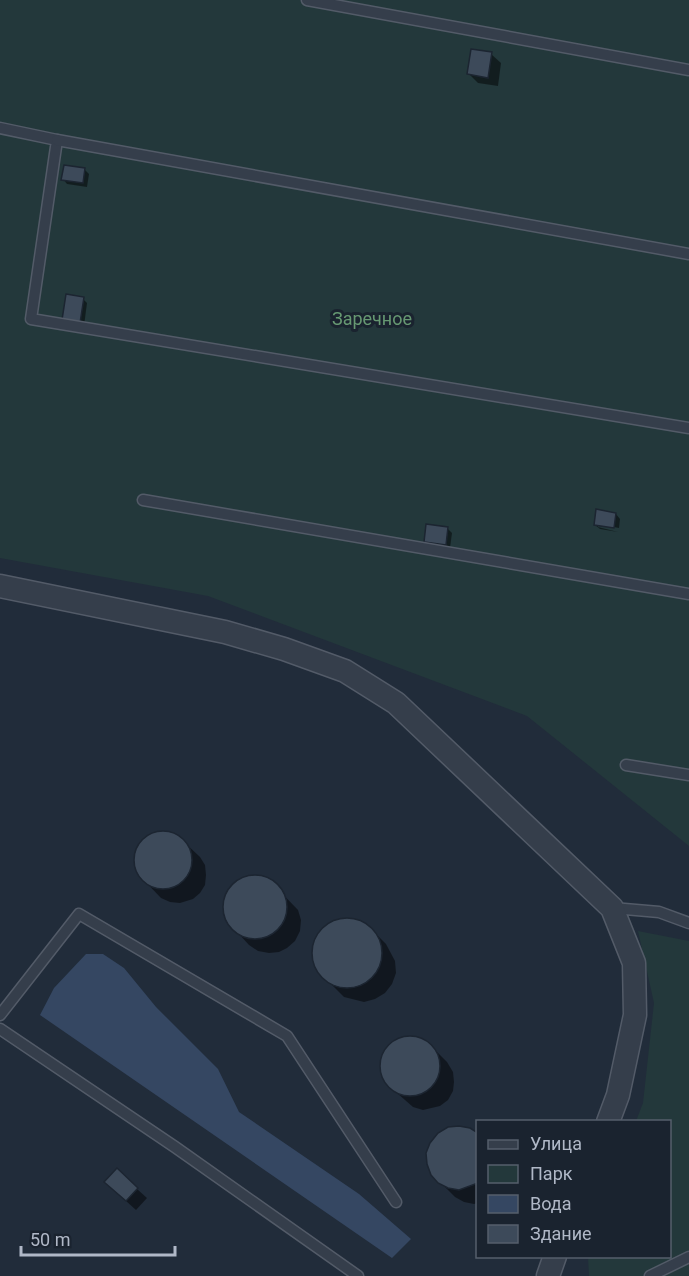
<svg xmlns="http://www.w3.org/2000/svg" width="689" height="1276" font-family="Roboto,sans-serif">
  <rect width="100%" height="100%" fill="#212c3a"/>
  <g fill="#23383b">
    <path d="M0,0H689V846L527,716L208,596L0,558Z"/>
    <path d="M638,931L689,941V1276H589L588,1257L670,1256V1122L636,1121L643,1103L654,1003Z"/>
  </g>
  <path fill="#354762" d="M86,954H103L124,968L156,1007L218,1069L239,1112L359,1194L411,1239L392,1258L40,1015L54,988Z"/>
  <g fill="#0007">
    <path d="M491,54L501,63L498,86L478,83L468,73Z"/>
    <path d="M84,169L89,174L87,187L67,184L63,179Z"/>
    <path d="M83,299L87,303L84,326L68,324Z"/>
    <path d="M616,514L620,519L619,528L598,524V527L618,532L600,529L595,525Z"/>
    <path d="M447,528L452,533L450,548L430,546L426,541Z"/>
    <path d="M166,832L175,835L184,842L200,857L205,865L206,875L205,885L200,893L193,899L180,903L170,902L161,898L139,875L135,867V857L140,844L147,837L156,833Z"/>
    <path d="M251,877L261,878L271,882L298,910L301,920L300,931L295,941L287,948L279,952L269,953L258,951L249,945L227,921L224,912L226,896L232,887L240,880Z"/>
    <path d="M350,919L361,922L371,929L386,944L395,961L396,973L392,984L385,993L375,999L364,1002L344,997L320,973L315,963L313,951L316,940L328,925L338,921Z"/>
    <path d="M414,1037L423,1040L432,1047L447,1062L453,1072L454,1082L453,1091L448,1100L440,1106L423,1110L413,1107L389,1086L384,1078L381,1068L382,1058L387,1049L395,1042L404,1038Z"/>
    <path d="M478,1134V1203L474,1204L464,1202L455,1197L432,1174Z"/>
    <path d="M137,1189L147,1198L136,1210L116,1192Z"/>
  </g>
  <g fill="#3d4a5a" stroke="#1c2531" stroke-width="1.5">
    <path d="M471,49L492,52L488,78L467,74Z"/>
    <path d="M64,165L85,168L83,183L61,180Z"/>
    <path d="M66,294L84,297L80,323L62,320Z"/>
    <path d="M596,509L616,513L614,528L594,525Z"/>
    <path d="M426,524L448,527L446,545L424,542Z"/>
    <circle cx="163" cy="860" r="29"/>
    <circle cx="255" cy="907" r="32"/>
    <circle cx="347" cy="953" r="35"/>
    <circle cx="410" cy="1066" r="30"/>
    <path d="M459,1126L470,1128L478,1133V1183L459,1190L448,1188L438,1183L431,1175L427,1164L426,1153L430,1143L438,1133L448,1127Z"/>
    <path d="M117,1168L138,1188L126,1201L104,1182Z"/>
  </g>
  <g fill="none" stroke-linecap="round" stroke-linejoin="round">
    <g stroke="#535b68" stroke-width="13">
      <g id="service">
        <path d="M307,0L689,70"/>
        <path d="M0,128L57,140L31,319L689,428"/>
        <path d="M57,140L689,254"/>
        <path d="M143,500L689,594"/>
        <path d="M626,765L689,775"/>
        <path d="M613,908L659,912L689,923"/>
        <path d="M0,1015L79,914L287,1036L396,1202"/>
        <path d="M0,1029L175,1147L358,1276"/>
        <path d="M650,1276L689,1257"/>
      </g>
    </g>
    <g stroke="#535b68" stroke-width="25">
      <g id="minor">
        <path d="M0,586L225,632L284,649L345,671L396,703L612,908L634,963L635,1015L618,1095L608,1122"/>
        <path d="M548,1276L555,1256"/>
      </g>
    </g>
    <use href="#service" stroke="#353e4b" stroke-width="10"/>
    <use href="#minor" stroke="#353e4b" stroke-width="22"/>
  </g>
  <g text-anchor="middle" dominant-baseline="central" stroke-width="6" stroke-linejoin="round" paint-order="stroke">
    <g font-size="18" fill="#669872" stroke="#1a232f">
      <text x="372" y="318">Заречное</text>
    </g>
  </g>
  <rect x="476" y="1120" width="195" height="138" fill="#1a232f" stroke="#565f6c" stroke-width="1.5"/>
  <rect x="488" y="1140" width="30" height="9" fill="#353e4b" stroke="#565f6c" stroke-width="1.5"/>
  <text x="530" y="1150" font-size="18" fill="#b0b8c7">Улица</text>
  <rect x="488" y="1165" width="30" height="18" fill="#23383b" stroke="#565f6c" stroke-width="1.5"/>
  <text x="530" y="1180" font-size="18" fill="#b0b8c7">Парк</text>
  <rect x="488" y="1195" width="30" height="18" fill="#354762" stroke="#565f6c" stroke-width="1.5"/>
  <text x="530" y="1210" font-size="18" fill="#b0b8c7">Вода</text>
  <rect x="488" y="1225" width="30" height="18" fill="#3d4a5a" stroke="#565f6c" stroke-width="1.5"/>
  <text x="530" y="1240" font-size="18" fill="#b0b8c7">Здание</text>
  <path d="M21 1246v9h154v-9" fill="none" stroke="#b0b8c7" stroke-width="3"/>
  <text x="30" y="1246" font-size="18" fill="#b0b8c7" stroke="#1a232f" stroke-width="4.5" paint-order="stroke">50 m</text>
</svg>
